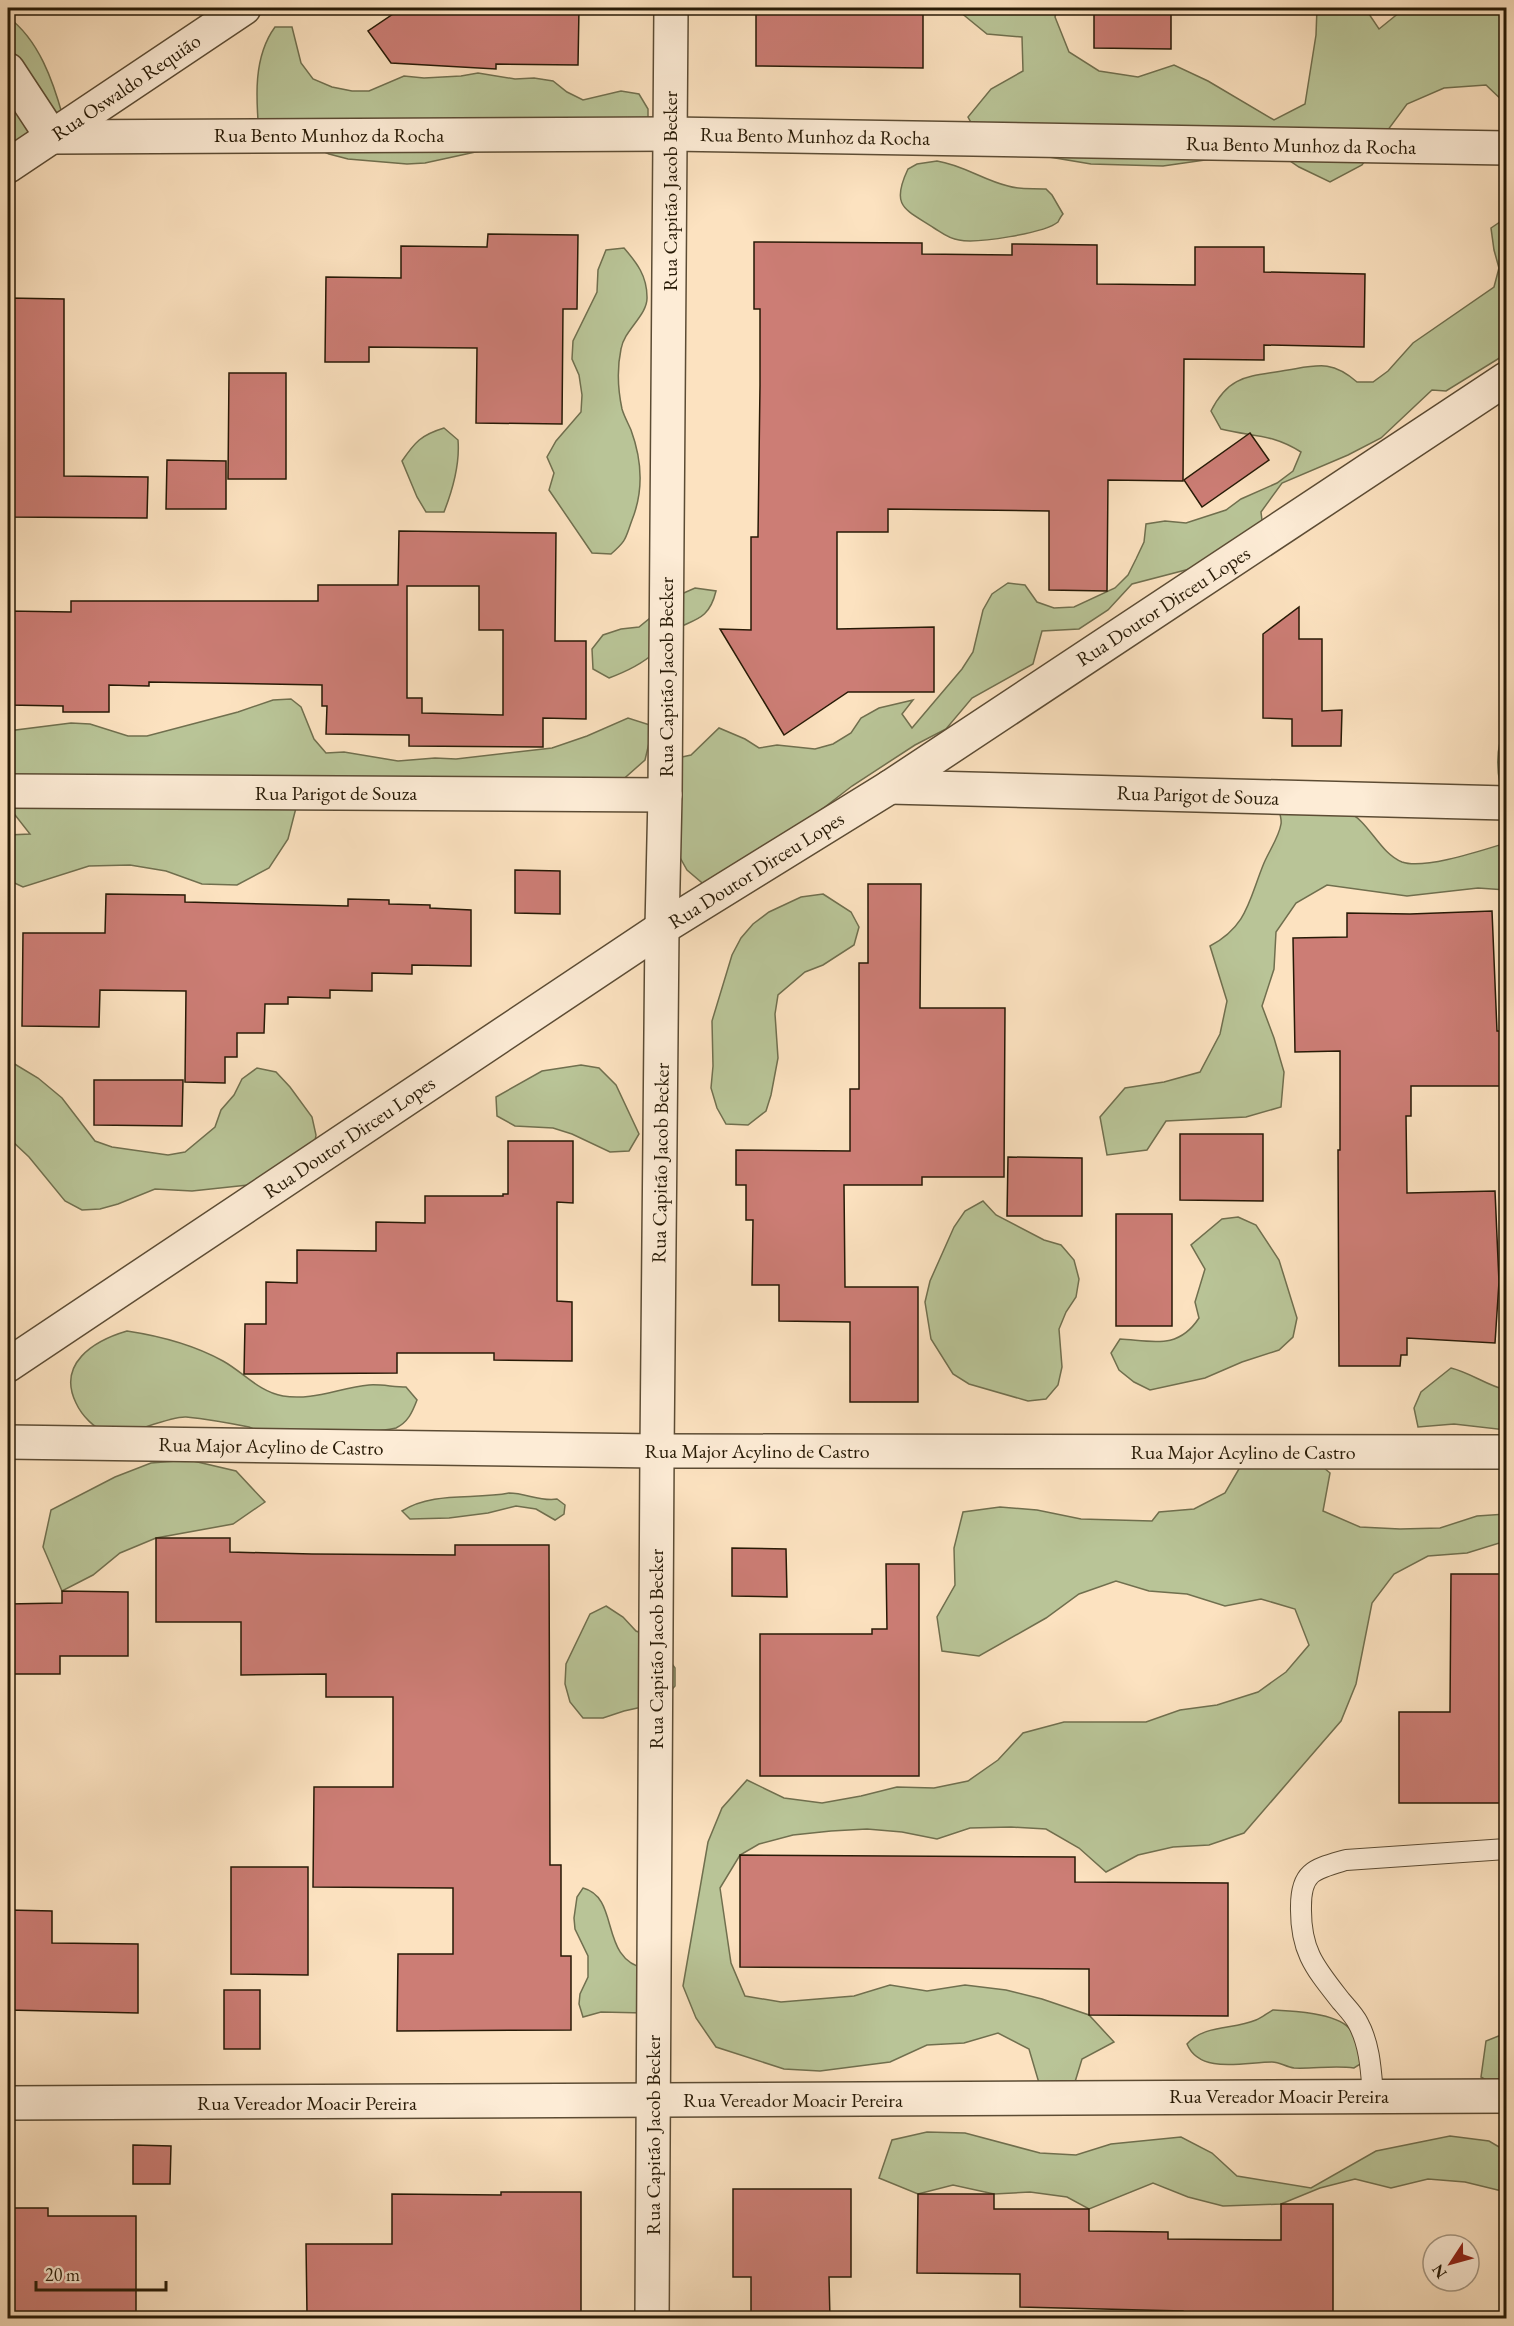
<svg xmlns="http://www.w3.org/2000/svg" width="1514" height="2326" font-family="'EB Garamond',serif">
  <rect width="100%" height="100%" fill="#fce2c0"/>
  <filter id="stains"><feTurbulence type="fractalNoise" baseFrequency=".00333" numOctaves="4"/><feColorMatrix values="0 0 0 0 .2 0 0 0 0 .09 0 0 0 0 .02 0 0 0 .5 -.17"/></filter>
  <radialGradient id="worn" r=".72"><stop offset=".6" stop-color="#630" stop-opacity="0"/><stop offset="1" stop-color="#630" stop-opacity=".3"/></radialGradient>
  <g fill="#b9c497" stroke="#706f4e" stroke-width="1.5">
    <path d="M960,8H1057L1055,17L1069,52L1099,71L1138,77L1174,65L1208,81L1274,120L1305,104L1316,35L1317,8H1365L1379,29L1405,8H1506V104L1486,85L1444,88L1407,104L1362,165L1330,182L1299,167L1268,146L1233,156L1163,166L1091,164L984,146L968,117L991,89L1023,71L1022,37L987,34L960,12Z"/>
    <path d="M8,17C39,40 53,81 63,117L8,161Z"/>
    <path d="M275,27H292L301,63L313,79L332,87L352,91H369L404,76L424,78L461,76L478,73L515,79L534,78L553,81L567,92L583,100L621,91L639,94L648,109V128L579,147L520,151L501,149L480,151L425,163L407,164L348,159L329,154L313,147L259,134C256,98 253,57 275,27Z"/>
    <path d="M937,161C963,165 983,180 1008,186C1021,190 1033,188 1046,189L1052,195L1063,214C1062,215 1059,220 1058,222C1045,233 976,244 959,240C949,239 942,233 934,228C905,209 890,207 908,169L917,164Z"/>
    <path d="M1506,218V354L1446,391L1432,390L1381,438L1348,455L1282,483L1261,512L1264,537L1201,566L1132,584L1108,610L1079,629L1042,631L1033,664L972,698L946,729L915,745L852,786L714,893L687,870L668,836V760L691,755L719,728L745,739L759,748L777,745L815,749L833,744L851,733L861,718L879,708L913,700L902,714L912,728L962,669L973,652L983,610L992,594L1008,583L1025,585L1037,602L1054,608L1074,607L1115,588L1128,575L1136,559L1144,542L1146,524L1165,521L1186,523L1226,510L1241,499L1277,483L1293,471L1301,452C1271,433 1252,437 1221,429L1211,411C1230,373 1251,377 1288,370C1318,365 1332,360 1357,382H1373L1388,371L1413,343L1494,287L1499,268L1494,250L1491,228Z"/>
    <path d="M624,248C637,263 647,276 647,297C648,315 624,330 621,349C617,368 618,390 622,409C624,416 628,423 631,430C642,460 644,490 632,520C625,539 627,540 611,554L592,553L549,490L554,473L547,457L556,441L581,412L582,395L579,375L572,359L573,341L597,292L598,270L606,250Z"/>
    <path d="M444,428L458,440C460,464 453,489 444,512H426L417,497L402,461C415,442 421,435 444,428Z"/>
    <path d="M695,588L716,591C708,624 691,618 667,634C661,638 659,648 654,653C642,664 625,672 609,678L593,669L592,649L603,635L621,629L639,627L677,596Z"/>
    <path d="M291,699L301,707L314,739L326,753L344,752L398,761L435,758L456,759L552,748L587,736L628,718L653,726L645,760L619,783L297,804L288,839L269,868L237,885L202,884L166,871L130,865L89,866L23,887L8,880V835L30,834L8,806V731L71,723L90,724L128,736H147L238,712L273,700Z"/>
    <path d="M1506,725V807C1497,780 1493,751 1506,725Z"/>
    <path d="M1278,806C1295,808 1332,808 1347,812C1368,819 1379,853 1402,862C1424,870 1483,850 1506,843V890L1478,888L1407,896L1327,885L1296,903L1276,932L1274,969L1262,1006L1274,1038L1284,1072L1281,1107L1246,1117L1166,1121L1147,1150L1107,1155L1100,1117L1125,1088L1164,1082L1200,1072L1220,1034L1227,1001L1210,946C1248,926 1249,899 1264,863C1269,851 1279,837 1281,824C1282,819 1279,811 1278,806Z"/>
    <path d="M823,894L851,912L859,927L854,945L823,965L805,972L778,995L775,1014L778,1058L771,1095L766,1111L748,1125L726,1124L717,1108L711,1088L713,1066L712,1021L732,955L741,938L753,924L769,912L801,897Z"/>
    <path d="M8,1060L38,1078L62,1098L95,1141L112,1147L168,1155L185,1152L215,1127L221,1110L234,1095L242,1079L257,1068L276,1072L290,1087L312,1117L316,1135L313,1153L248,1185L192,1191L155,1189L118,1204L100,1209L82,1210L65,1201L29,1157L13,1142L8,1140Z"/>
    <path d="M581,1065L599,1068L616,1085L639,1134L629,1151L610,1152L572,1134L553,1128L515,1126L497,1116L496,1097L542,1071Z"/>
    <path d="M983,1201L996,1215L1044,1240L1061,1245L1074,1260L1079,1279L1076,1297L1066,1312L1059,1329L1062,1367L1058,1385L1046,1399L1028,1401L969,1384L953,1374L931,1339L925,1302L930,1281L954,1227L965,1211Z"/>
    <path d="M1238,1217L1256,1225L1279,1260L1297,1318L1293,1337L1279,1350L1242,1362L1205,1378L1150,1390L1134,1382L1119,1370L1111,1353L1120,1339C1153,1341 1178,1350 1199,1318L1195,1302L1205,1269L1191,1245L1222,1219Z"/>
    <path d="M127,1331C160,1336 194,1345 223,1361C243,1372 259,1392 283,1396C312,1401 339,1388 369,1385C380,1384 394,1387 406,1387L417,1400C412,1413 408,1422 396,1428C388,1431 279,1439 269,1437C262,1436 256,1429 249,1427C229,1423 206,1419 186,1417C166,1416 121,1440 108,1434C94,1428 82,1416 76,1403C57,1364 93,1341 127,1331Z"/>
    <path d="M1451,1368C1471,1373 1486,1385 1506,1390V1430L1454,1424L1418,1427L1414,1408L1421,1392Z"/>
    <path d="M1311,1457L1330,1473L1323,1511L1360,1527L1400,1529L1440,1528L1477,1516L1506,1514V1541L1467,1553L1428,1556L1394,1574L1372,1603L1356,1684L1341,1721L1244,1833L1209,1845L1173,1847L1138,1855L1106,1872L1079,1848L1046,1829L1011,1827L970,1828L937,1839L902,1832L867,1829L831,1831L793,1835L759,1844L740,1855L720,1888L731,1963L745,1996L781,2002L854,1996L890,1985L927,1991L965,1985L1006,1990L1042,1999L1089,2015L1114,2042L1082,2059L1071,2095L1039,2083L1029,2049L998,2033L964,2043L927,2045L890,2062L820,2071L784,2069L716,2047L696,2018L683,1986L708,1842L722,1808L747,1780L784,1798L822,1803L861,1796L897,1787L934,1788L968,1781L998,1760L1023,1733L1064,1722H1146L1180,1710L1217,1705L1258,1692L1286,1672L1309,1645L1295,1609L1261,1599L1225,1606L1187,1594L1149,1591L1116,1581L1079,1594L1046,1618L979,1656L942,1651L937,1617L955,1585L954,1548L963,1512L1000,1507L1037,1510L1081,1519L1152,1521L1159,1512L1194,1509L1225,1493L1243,1462Z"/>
    <path d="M189,1460L236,1471L265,1502L233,1524L156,1538L120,1553L93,1575L62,1591L43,1547L51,1510L115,1477L151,1463Z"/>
    <path d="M509,1493C526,1493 541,1502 557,1499L565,1505L564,1514L555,1520L536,1509L516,1506L488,1513L449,1518L410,1519L402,1511C433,1491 474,1500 509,1493Z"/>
    <path d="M606,1606L623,1617L636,1631L654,1638L675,1668V1686L660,1703L624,1711L603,1718H583L570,1702L565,1684L566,1664L590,1614Z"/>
    <path d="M583,1888C621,1898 598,1959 646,1969L644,2013L601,2012L583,2017L579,2004L580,1994L588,1977V1956L575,1929L574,1918L577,1897Z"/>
    <path d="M1273,2010C1293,2011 1335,2013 1349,2028C1357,2037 1359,2052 1362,2063L1354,2068C1334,2065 1314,2069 1294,2068C1286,2067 1280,2062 1272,2062C1245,2062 1200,2075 1187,2044C1205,2024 1233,2030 1256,2020C1262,2018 1267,2013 1273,2010Z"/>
    <path d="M1506,2033V2092L1481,2077L1486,2041Z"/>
    <path d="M927,2132L965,2133L1040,2153L1076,2155L1111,2144L1181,2137L1212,2153L1237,2176L1311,2188L1376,2151L1450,2136L1489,2141L1506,2151V2192L1465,2182L1428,2179L1391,2188L1355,2179L1320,2188L1281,2204L1223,2206L1188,2197L1153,2183L1089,2209L1067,2197L1030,2192L994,2194L953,2185L918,2194L879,2178L892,2140Z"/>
  </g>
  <g fill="#cc7d75" stroke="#271a06" stroke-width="1.5" fill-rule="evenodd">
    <path d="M402,8H579L578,65L496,64V69L391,63L368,31Z"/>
    <path d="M756,8H923V68L756,66Z"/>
    <path d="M1094,8H1171V49L1094,48Z"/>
    <path d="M488,234L578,235L577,309H563L562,424L476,423L477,348L369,347V362H325L326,277L401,278V246L487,247Z"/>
    <path d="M754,242L922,243V254L1012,255V244L1097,245V284L1195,285V247H1264V272L1365,274L1364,347L1264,345V360L1184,359L1183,481L1108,480L1107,591L1049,590V511L888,509V532H837V629L934,627V692H848L784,735L720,629L751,630V537H758L760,385V309H754Z"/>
    <path d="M8,298L64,299V476L148,477L147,518L8,517Z"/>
    <path d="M229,373H286V479H228Z"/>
    <path d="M1250,433L1269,460L1202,507L1184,480Z"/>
    <path d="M167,460L226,461V509H166Z"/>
    <path d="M399,531L556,533L555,641H586V719L543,718V747L409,746V735L326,734L327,706H322V685L149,682V686L109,685V712H63V706L8,705V611L71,612V601H318V585H398ZM407,586H479V630H503V715L422,713V698H407Z"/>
    <path d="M1299,607V639H1322V711L1342,710L1341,746H1292V719L1263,718V634Z"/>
    <path d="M515,870L560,871V914L515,913Z"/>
    <path d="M868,884H921L920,1008H1005L1004,1177H922V1185H844L845,1287H918V1402H850V1322L779,1321V1285H752L753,1220H746V1185H736V1150L850,1151V1089H859V963H868Z"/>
    <path d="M106,894L185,895V902L348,906V899L389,900V904L430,905V908L471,910V966L412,965V974L372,973V991L330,990V998L288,997V1004H265L264,1033H237V1057H225V1083L185,1082L186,991L100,990L99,1027L22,1026L23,933H105Z"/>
    <path d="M1492,911L1497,1031H1506V1086H1411V1116H1406L1407,1193L1495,1191L1499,1282L1495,1343L1407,1338V1355H1401L1400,1366H1339L1338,1150H1340V1051L1295,1052L1293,938L1347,937V913L1410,914Z"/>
    <path d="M94,1080H183L182,1126L94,1125Z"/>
    <path d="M1180,1134H1263V1201L1180,1200Z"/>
    <path d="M508,1141H573V1203L557,1202V1301L572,1302V1361L494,1360V1353H397V1373L244,1374L245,1324H266V1282L297,1283V1250L376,1251V1222L425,1223V1196H503V1194H508Z"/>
    <path d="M1008,1157L1082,1158V1216H1007Z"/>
    <rect x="1116" y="1214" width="56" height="112"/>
    <path d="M156,1538H230V1552L312,1554L455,1555V1545H549L550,1865H561V1956H571V2030L397,2031L398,1954H453V1888L313,1887L314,1787H393V1697H326V1674L241,1675V1622H156Z"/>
    <path d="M732,1548L786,1549L787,1597L732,1596Z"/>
    <path d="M886,1564H919V1776H760V1634H872V1629H887Z"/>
    <path d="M1451,1574H1506V1803H1399V1712H1450Z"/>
    <path d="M62,1591L128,1592V1656H60V1674H8V1604L62,1603Z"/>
    <path d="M740,1855L1075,1857V1882L1228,1883V2016L1089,2015V1969L740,1967Z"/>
    <path d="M231,1867H308V1975L231,1974Z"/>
    <path d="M8,1910L52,1911V1943L138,1944V2013L8,2010Z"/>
    <rect x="224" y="1990" width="36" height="59"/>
    <path d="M133,2145L171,2146L170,2184H133Z"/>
    <path d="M733,2189H851V2277H829L830,2319H751V2277H733Z"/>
    <path d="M501,2192H581V2319H415V2315L307,2314L306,2244H392V2194L501,2195Z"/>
    <path d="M918,2194H994V2209H1089V2231L1168,2232V2239L1281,2240V2204H1333V2317L1247,2316V2319H1183V2311L1020,2307V2274L917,2273Z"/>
    <path d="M8,2208H48V2216H136V2318L8,2319Z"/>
  </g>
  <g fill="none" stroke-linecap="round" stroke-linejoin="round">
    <g stroke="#5c4c34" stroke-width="22">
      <path id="lane" d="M1373,2095C1371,2071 1370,2045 1358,2023C1354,2015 1347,2008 1341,2001C1315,1968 1300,1951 1301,1906C1301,1871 1315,1869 1346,1860L1506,1849"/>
    </g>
    <g stroke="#5c4c34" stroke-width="36">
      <g id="street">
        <path d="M8,70L52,137L671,134L1506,148"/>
        <path d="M8,166L244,8"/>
        <path d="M890,787L1506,803"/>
        <path d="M8,791L665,795"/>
        <path d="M8,1365L662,928L890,787L1506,379"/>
        <path d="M8,1442L657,1451L1506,1452"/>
        <path d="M8,2103L1506,2096"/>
        <path d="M652,2318L657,1451L662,928L665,795L671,8"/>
      </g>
    </g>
    <use href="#lane" stroke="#fdecd6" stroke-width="20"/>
    <use href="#street" stroke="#fdecd6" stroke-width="33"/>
  </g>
  <g text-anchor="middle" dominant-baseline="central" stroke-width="4.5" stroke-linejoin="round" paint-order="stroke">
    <g font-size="20" fill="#271a06" stroke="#fdecd6">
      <text transform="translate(126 87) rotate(-34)">Rua Oswaldo Requião</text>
      <text x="329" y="135">Rua Bento Munhoz da Rocha</text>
      <text transform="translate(815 136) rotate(1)">Rua Bento Munhoz da Rocha</text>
      <text transform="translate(1301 145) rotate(1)">Rua Bento Munhoz da Rocha</text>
      <text transform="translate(670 191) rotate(-90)">Rua Capitão Jacob Becker</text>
      <text transform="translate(1163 606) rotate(-33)">Rua Doutor Dirceu Lopes</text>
      <text transform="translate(666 677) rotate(-90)">Rua Capitão Jacob Becker</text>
      <text x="336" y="793">Rua Parigot de Souza</text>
      <text transform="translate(1198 795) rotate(2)">Rua Parigot de Souza</text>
      <text transform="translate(756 870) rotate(-32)">Rua Doutor Dirceu Lopes</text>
      <text transform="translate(349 1137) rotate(-34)">Rua Doutor Dirceu Lopes</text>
      <text transform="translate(660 1163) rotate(-89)">Rua Capitão Jacob Becker</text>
      <text transform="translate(271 1446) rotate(1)">Rua Major Acylino de Castro</text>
      <text x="757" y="1451">Rua Major Acylino de Castro</text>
      <text x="1243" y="1452">Rua Major Acylino de Castro</text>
      <text transform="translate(656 1649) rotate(-90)">Rua Capitão Jacob Becker</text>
      <text x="1279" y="2096">Rua Vereador Moacir Pereira</text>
      <text x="793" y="2100">Rua Vereador Moacir Pereira</text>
      <text x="307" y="2103">Rua Vereador Moacir Pereira</text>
      <text transform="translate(653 2135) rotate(-90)">Rua Capitão Jacob Becker</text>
    </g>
  </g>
  <rect width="1514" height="2326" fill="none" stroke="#fce2c0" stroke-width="30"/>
  <rect x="9" y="9" width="1496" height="2308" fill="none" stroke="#271a06" stroke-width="3"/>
  <rect x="15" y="15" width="1484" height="2296" fill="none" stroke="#271a06" stroke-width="1.5"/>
  <g transform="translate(1451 2263) rotate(234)"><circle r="28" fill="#fdecd6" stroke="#a79883" stroke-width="1.5"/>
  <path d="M0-4.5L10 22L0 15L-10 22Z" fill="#8f2418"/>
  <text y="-9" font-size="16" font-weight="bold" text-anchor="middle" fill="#271a06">N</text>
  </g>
  <path d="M36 2281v9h130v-9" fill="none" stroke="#271a06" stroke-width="3"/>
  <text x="45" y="2281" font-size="18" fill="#271a06" stroke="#fdecd6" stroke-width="4.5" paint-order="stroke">20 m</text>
  <rect width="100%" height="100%" filter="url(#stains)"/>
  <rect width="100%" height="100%" fill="url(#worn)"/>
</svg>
